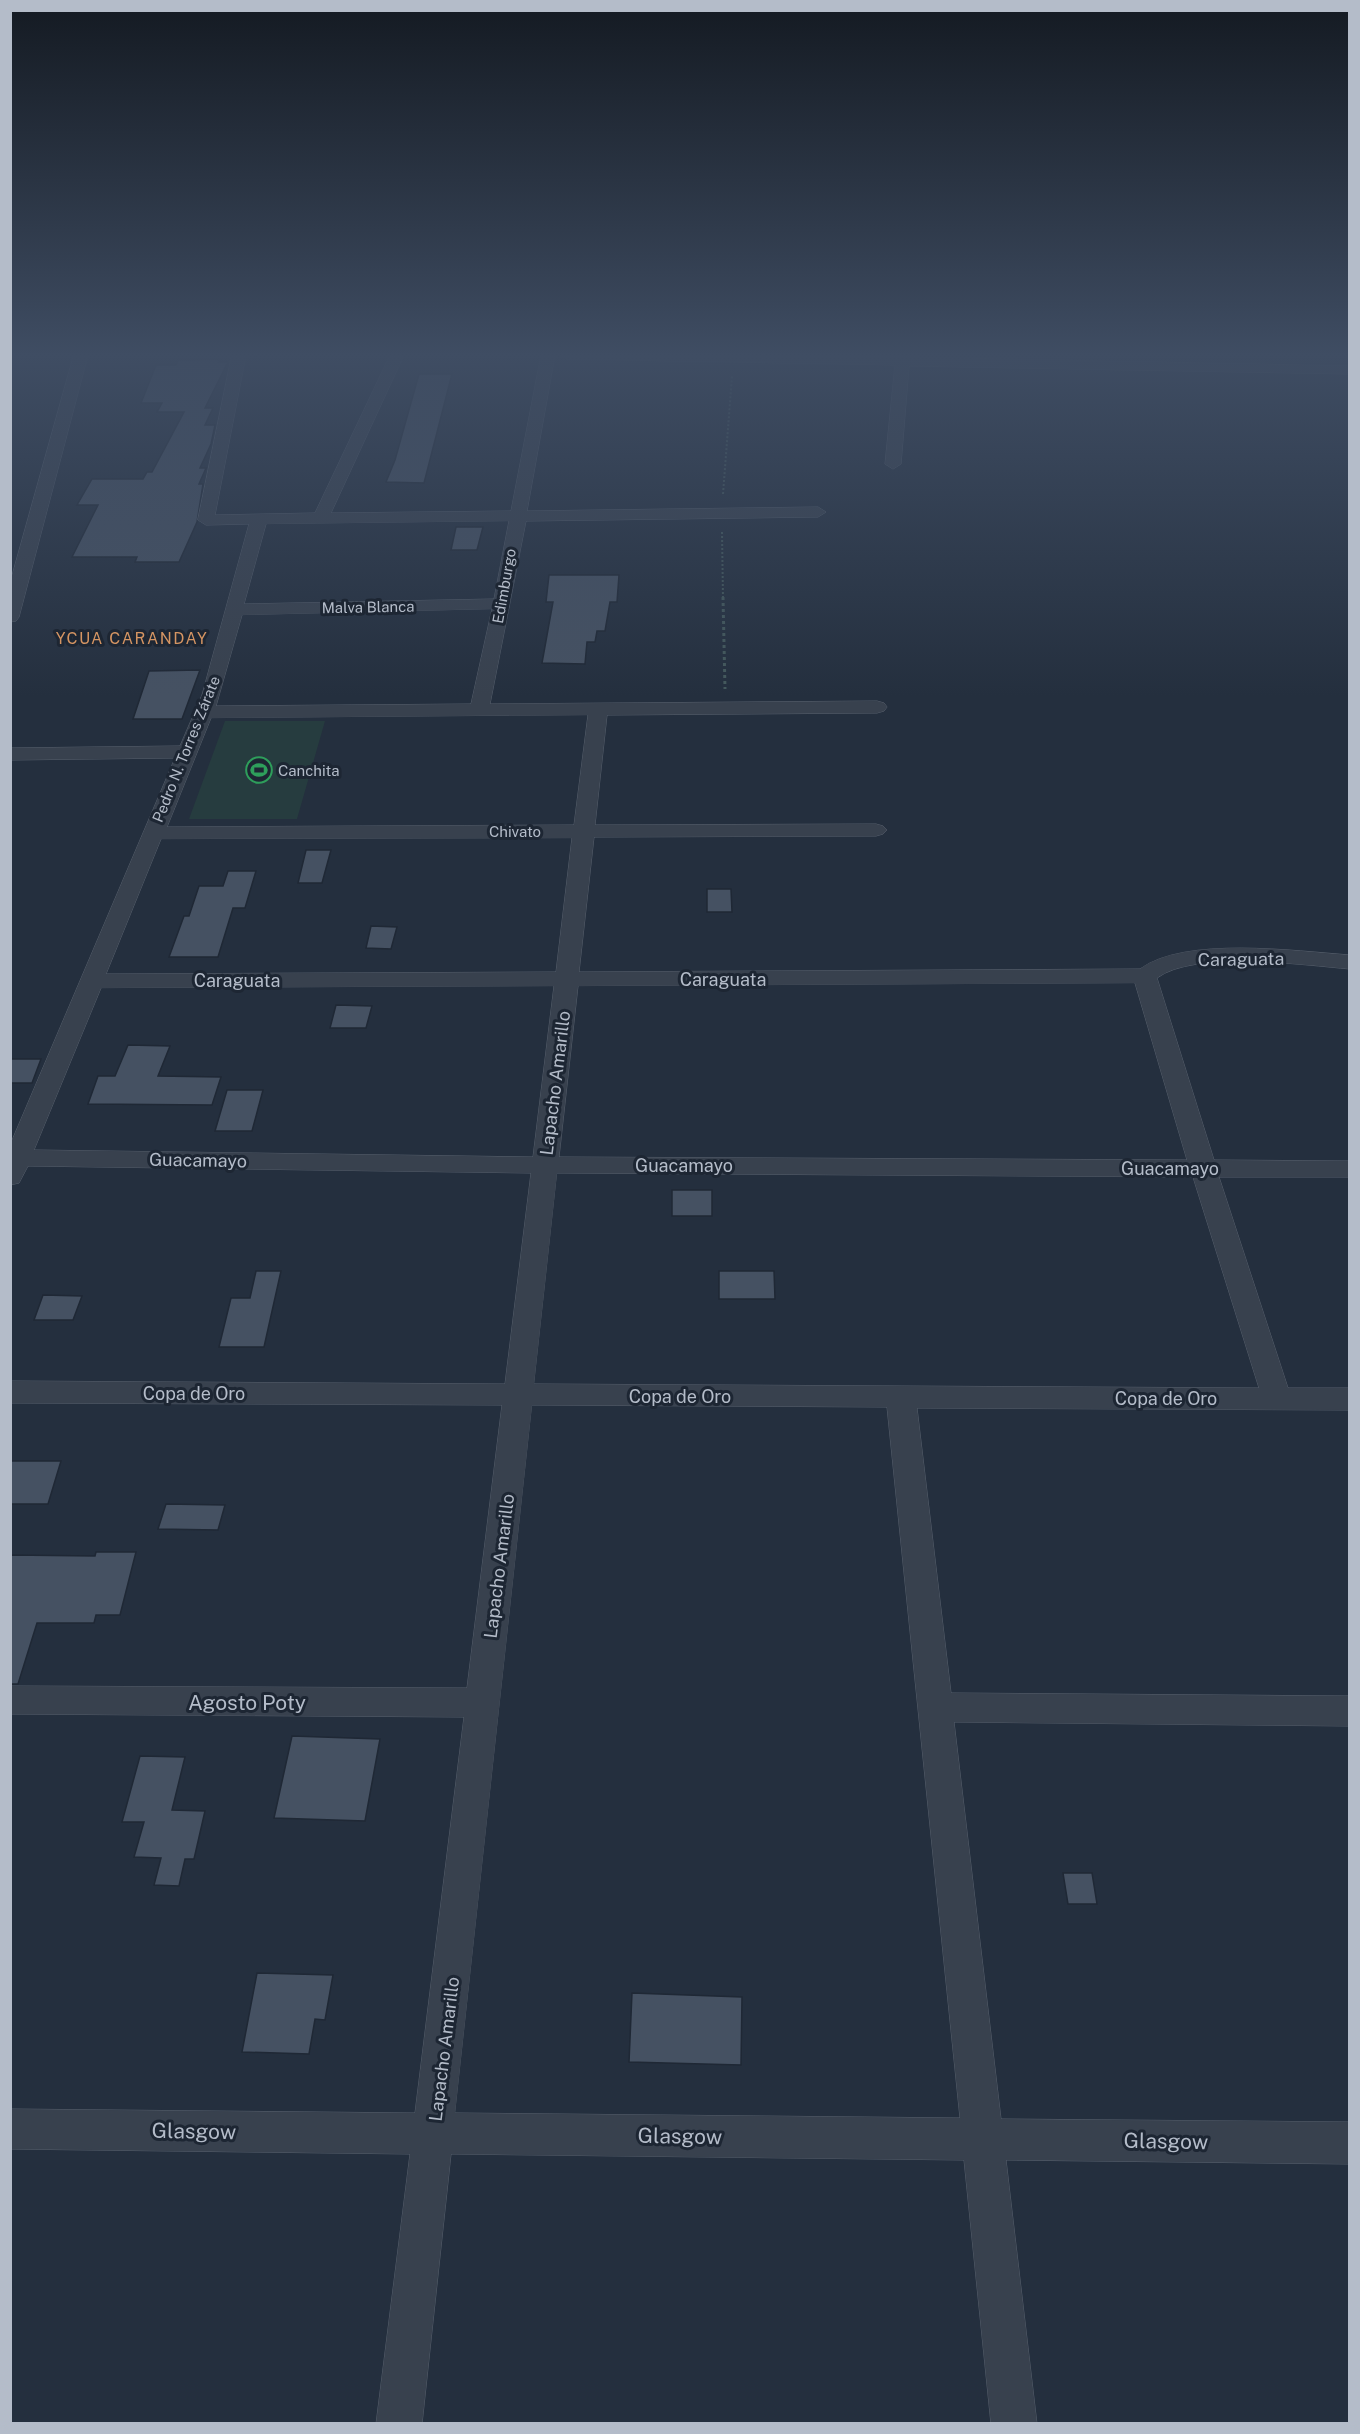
<svg xmlns="http://www.w3.org/2000/svg" width="1360" height="2434" font-family="'Public Sans',sans-serif">
  <rect width="100%" height="100%" fill="#242f3e"/>
  <path fill="#263c3f" d="M225,721H325L297,819H189Z"/>
  <g fill="#455162" stroke="#1f2835" stroke-width="1.5">
    <path d="M220,359L219,362H228L205,408H213L205,425H215L211,444L200,468H206L199,484H203L197,522L179,562H135L137,557H72L98,505H77L92,479H143L147,472H152L184,412H157L162,403H141L156,365H176L178,360Z"/>
    <path d="M419,374H452L424,483L386,482L395,460Z"/>
    <path d="M456,527H483L477,550H451Z"/>
    <path d="M549,575H619L617,602H610L605,631H597L595,642H587L585,664L542,663L553,602H546Z"/>
    <path d="M200,670L182,719H133L149,671Z"/>
    <path d="M306,850H331L322,883H298Z"/>
    <path d="M228,871H256L245,908H233L218,957H169L184,916H189L199,886H223Z"/>
    <path d="M707,889H731L732,912H707Z"/>
    <path d="M371,926L397,927L391,949L366,948Z"/>
    <path d="M336,1005L372,1006L366,1028H330Z"/>
    <path d="M128,1045L170,1046L158,1076L221,1077L212,1105L88,1104L98,1076H115Z"/>
    <path d="M10,1059H41L32,1083H10Z"/>
    <path d="M227,1090H263L252,1131H215Z"/>
    <rect x="672" y="1190" width="40" height="26"/>
    <path d="M256,1271H281L264,1347H219L231,1298H250Z"/>
    <path d="M719,1271H774L775,1299H719Z"/>
    <path d="M43,1295L82,1296L73,1320H34Z"/>
    <path d="M10,1461H61L48,1504H10Z"/>
    <path d="M166,1504L225,1505L218,1530L158,1529Z"/>
    <path d="M96,1552H136L120,1615H96L94,1623H37L18,1684H10V1555L95,1556Z"/>
    <path d="M292,1736L380,1739L365,1821L274,1818Z"/>
    <path d="M140,1756L185,1757L172,1810L205,1811L194,1859H185L179,1886L154,1885L161,1858L134,1857L144,1822H122Z"/>
    <path d="M1063,1873H1092L1097,1904H1068Z"/>
    <path d="M257,1973L333,1975L325,2020L315,2019L309,2054L242,2052Z"/>
    <path d="M632,1993L742,1997L741,2065L629,2062Z"/>
  </g>
  <g fill="none" stroke-linecap="round" stroke-linejoin="round">
    <g stroke="#565f6c" stroke-width="1">
      <g id="minor">
        <path d="M74,355H88L19,617L16,621L10,622V583Z"/>
        <path d="M232,355H246L215,515L315,513L390,355H404L331,513L511,511L541,355H555L527,511L818,507L826,512L818,517L526,521L490,704L877,701L884,703L887,707L884,711L877,713L607,715L595,825L876,824L883,826L887,830L883,834L876,836L594,837L579,972L1140,969C1185,936 1295,951 1350,955V969C1304,965 1194,950 1157,978L1214,1160L1350,1161V1177H1219L1288,1388H1350V1410L917,1408L951,1693L1350,1696V1726L954,1722L1001,2119L1350,2122V2164L1006,2160L1037,2424H991L964,2160L451,2154L422,2424H376L410,2154L10,2149V2109L415,2113L464,1717L10,1714V1686L467,1688L502,1405L10,1403V1381L505,1384L531,1173L28,1166L19,1183L10,1185V1145L175,758L10,760V748L180,746L202,695L249,524L206,525L198,520ZM509,521L494,599L244,604L266,524ZM492,609L471,704L216,706L242,615ZM588,715L574,825L167,827L211,718ZM572,838L556,972L106,974L161,839ZM1135,983L1187,1160L559,1157L578,986ZM554,986L533,1157L34,1150L101,988ZM557,1173L1193,1177L1259,1388L534,1384ZM532,1405L887,1407L960,2118L455,2113Z"/>
        <path d="M560,355H802L1350,366V374L909,366L901,464L893,469L885,464L895,365L567,359Z"/>
      </g>
    </g>
    <g stroke="#44595c" stroke-width="2" stroke-dasharray="2 2" stroke-linecap="butt">
      <path d="M723,494L732,376"/>
      <path d="M722,532L723,599"/>
    </g>
    <path stroke="#44595c" stroke-width="3" stroke-dasharray="3 3" stroke-linecap="butt" d="M723,597L725,689"/>
    <use href="#minor" fill="#38414e" fill-rule="evenodd"/>
  </g>
  <linearGradient id="sky" x2="0" y2="1"><stop stop-color="#141a22"/><stop offset="0.51" stop-color="#3f4d63"/><stop offset="1" stop-color="#3f4d63" stop-opacity="0"/></linearGradient>
  <rect width="1360" height="696" fill="url(#sky)"/>
  <defs>
    <g id="stadium-ring" transform="scale(1.35)"><circle r="9.5" fill="#1d2633" stroke="#2e9e5b" stroke-width="1.5"/><path d="M0-5a6.5 5 0 1 0 0 10a6.5 5 0 1 0 0-10ZM-3.5-1.8h7v3.6h-7Z" fill="#2e9e5b"/></g>
  </defs>
  <g fill-rule="evenodd">
    <use href="#stadium-ring" x="259" y="770"/>
  </g>
  <g text-anchor="middle" dominant-baseline="central" stroke-width="6" stroke-linejoin="round" paint-order="stroke">
    <g font-size="15" fill="#b4bcc9" stroke="#1d2633">
      <text transform="translate(504 586) rotate(-80)">Edimburgo</text>
      <text transform="translate(368 607) rotate(-1)">Malva Blanca</text>
      <text transform="translate(186 749) rotate(-68)">Pedro N. Torres Zárate</text>
      <text x="515" y="831">Chivato</text>
    </g>
    <g font-size="15" fill="#b4bcc9" stroke="#1d2633" text-anchor="start">
      <text x="278" y="770">Canchita</text>
    </g>
    <g font-size="16" letter-spacing="1.5" fill="#d59563" stroke="#1d2633">
      <text x="132" y="638">YCUA CARANDAY</text>
    </g>
    <g font-size="18" fill="#b4bcc9" stroke="#1d2633">
      <text transform="translate(1241 959) rotate(-1)">Caraguata</text>
      <text x="723" y="979">Caraguata</text>
      <text x="237" y="980">Caraguata</text>
      <text transform="translate(555 1083) rotate(-83)">Lapacho Amarillo</text>
      <text transform="translate(198 1160) rotate(1)">Guacamayo</text>
      <text x="684" y="1165">Guacamayo</text>
      <text x="1170" y="1168">Guacamayo</text>
      <text x="194" y="1393">Copa de Oro</text>
      <text x="680" y="1396">Copa de Oro</text>
      <text x="1166" y="1398">Copa de Oro</text>
      <text transform="translate(499 1566) rotate(-83)">Lapacho Amarillo</text>
      <text transform="translate(444 2049) rotate(-83)">Lapacho Amarillo</text>
    </g>
    <g font-size="21" fill="#b4bcc9" stroke="#1d2633">
      <text x="247" y="1702">Agosto Poty</text>
      <text transform="translate(194 2131) rotate(1)">Glasgow</text>
      <text transform="translate(680 2136) rotate(1)">Glasgow</text>
      <text transform="translate(1166 2141) rotate(1)">Glasgow</text>
    </g>
  </g>
  <rect width="1360" height="2434" fill="none" stroke="#b4bcc9" stroke-width="24"/>
</svg>
